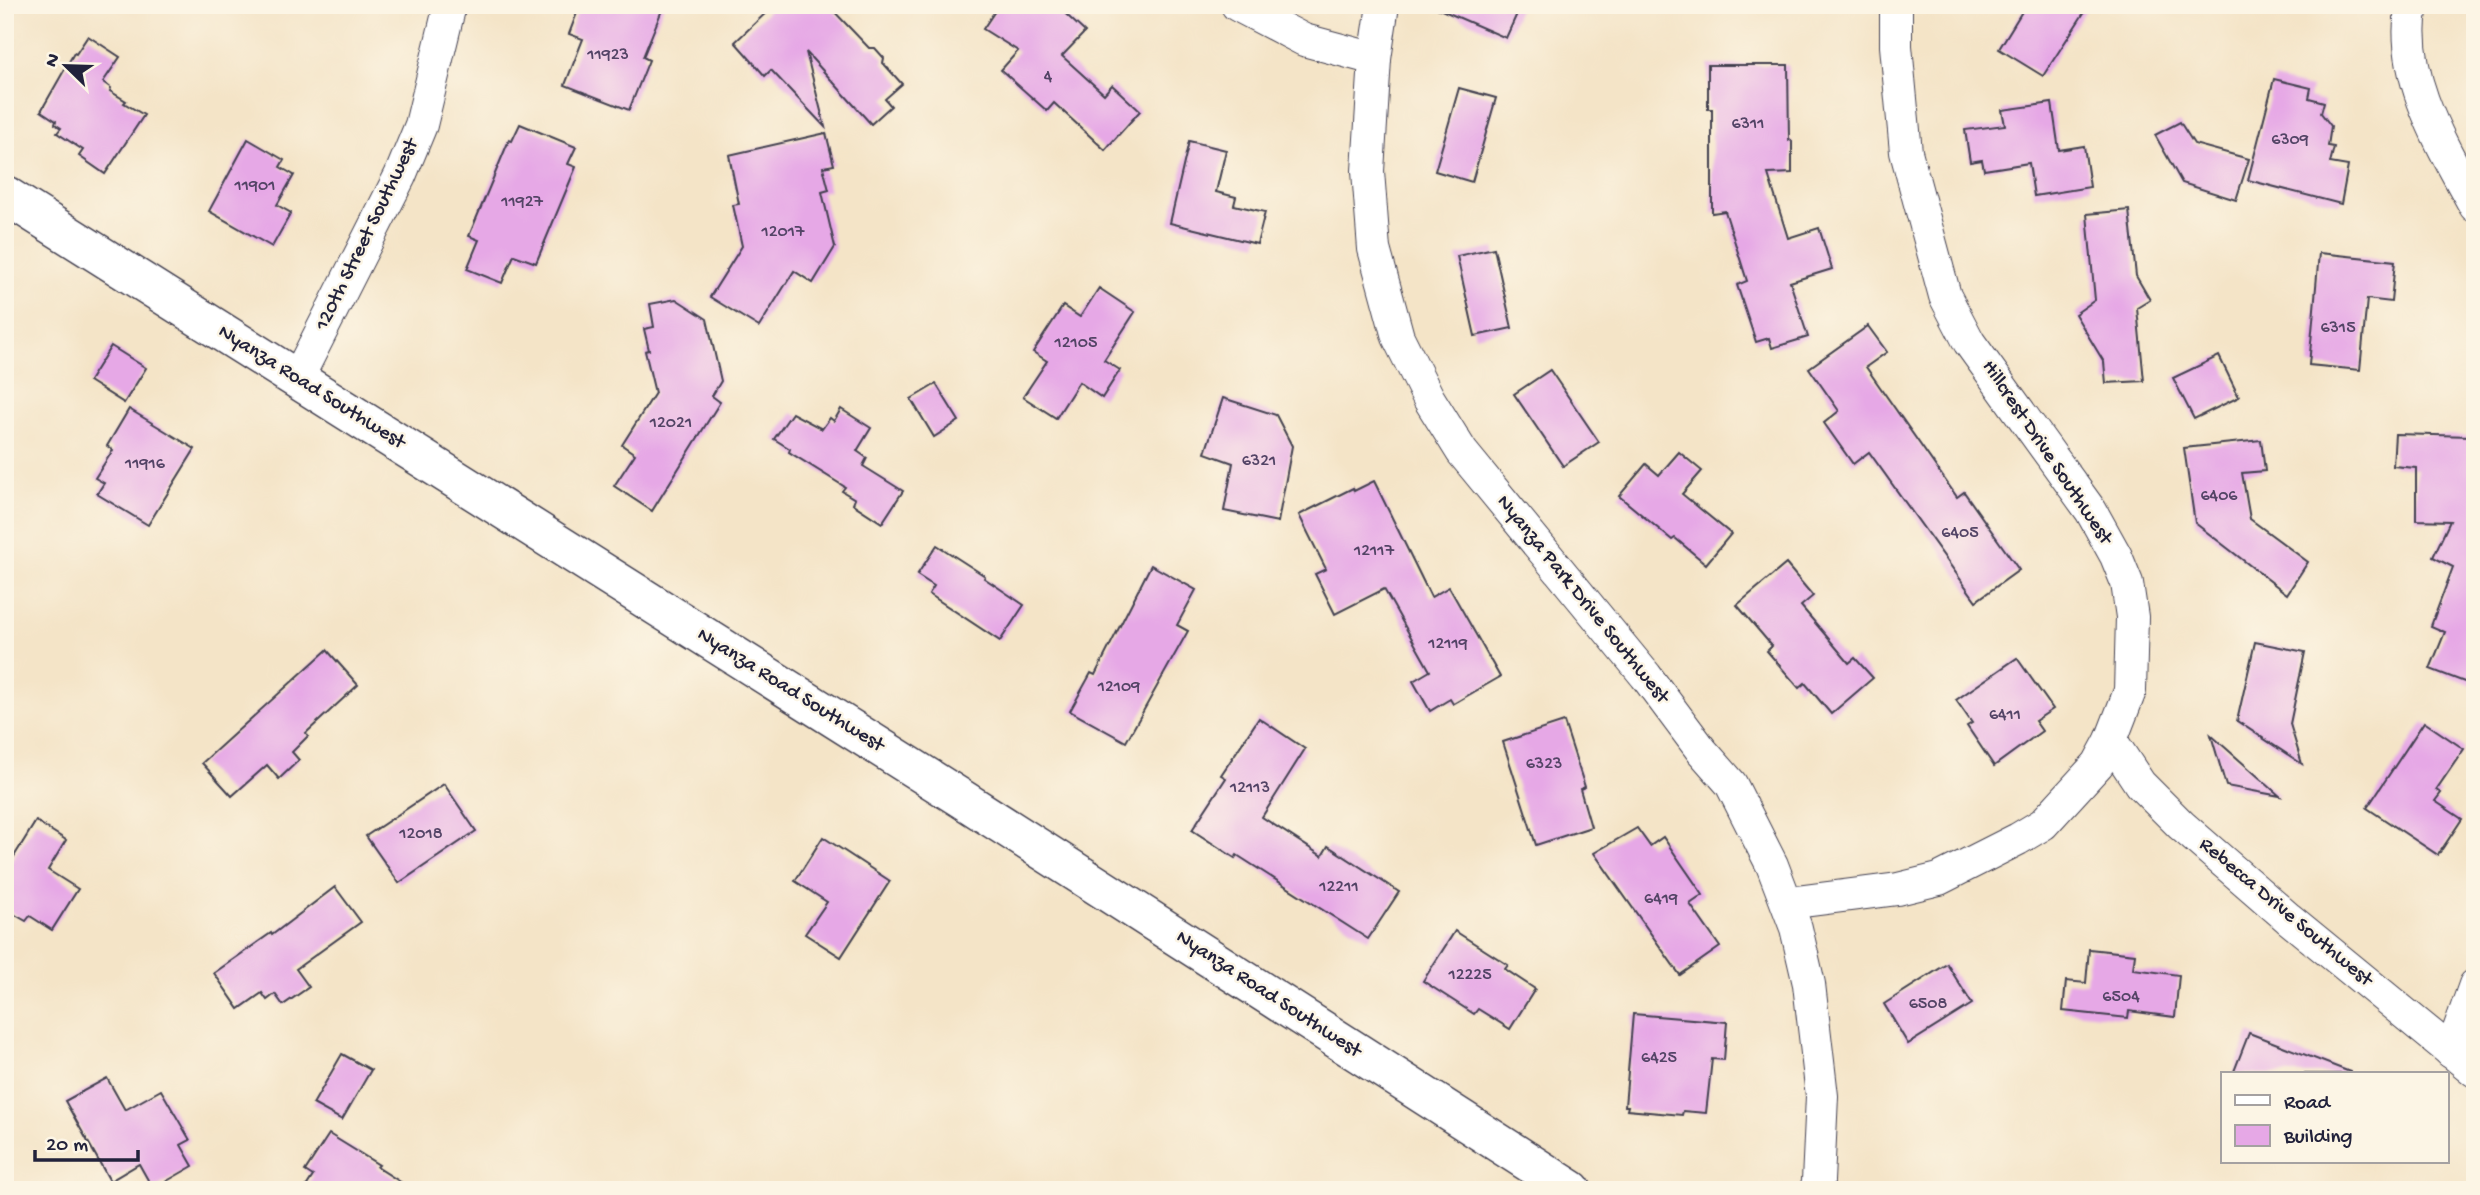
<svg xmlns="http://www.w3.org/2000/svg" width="2480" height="1195" font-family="'Gochi Hand',sans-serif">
  <rect width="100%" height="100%" fill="#fcf5e5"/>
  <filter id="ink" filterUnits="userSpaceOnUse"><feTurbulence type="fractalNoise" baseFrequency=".0143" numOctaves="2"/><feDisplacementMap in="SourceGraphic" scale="14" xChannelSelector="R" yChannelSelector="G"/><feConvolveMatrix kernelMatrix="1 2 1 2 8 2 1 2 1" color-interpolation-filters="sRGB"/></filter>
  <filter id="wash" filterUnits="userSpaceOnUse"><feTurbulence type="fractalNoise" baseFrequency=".00686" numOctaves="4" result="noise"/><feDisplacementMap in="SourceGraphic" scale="28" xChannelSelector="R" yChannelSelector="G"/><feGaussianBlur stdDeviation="1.57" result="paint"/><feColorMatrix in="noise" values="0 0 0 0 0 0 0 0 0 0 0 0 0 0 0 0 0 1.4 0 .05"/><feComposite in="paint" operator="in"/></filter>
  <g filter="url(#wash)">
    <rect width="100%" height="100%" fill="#f4e4c7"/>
    <g id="blocks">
      <g fill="#e6a8e6">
        <path d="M580,5H664L643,57L649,60L629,110L565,85L583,39L569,34Z"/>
        <path d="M765,5H828L869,48H875L884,58L883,63L902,84L885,99L891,106L871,124L806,52L825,127L771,70L765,76L735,42L769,10Z"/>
        <path d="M999,5H1056L1085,32L1062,56L1104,94L1112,85L1140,111L1105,150L1054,103L1047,111L1001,70L1018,51L983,29Z"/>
        <path d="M1430,5H1521L1506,38Z"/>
        <path d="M2026,5H2089L2043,76L1999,49Z"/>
        <path d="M88,36L120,57L103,82L111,88L110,91L126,101L124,103L144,115L105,174L79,156L83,150L57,133L61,128L55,124L56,121L41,111L74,53L76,54Z"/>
        <path d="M1708,65H1788L1789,140L1792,141V173L1768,174L1788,238L1819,228L1832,269L1790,282L1808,337L1772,348L1769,338L1756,342L1737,285L1747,281L1725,211L1712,213V109H1708Z"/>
        <path d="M2274,79L2311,88L2309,98L2324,102L2321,113L2331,126L2328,146L2334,147L2330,163L2348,166L2341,204L2248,180Z"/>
        <path d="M1459,88L1496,98L1472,182L1435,171Z"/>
        <path d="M2052,103L2059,150L2084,146L2090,187L2034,196L2029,163L1984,170L1982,160L1970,162L1965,130L2005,125L2002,110Z"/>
        <path d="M2180,122L2194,144L2249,159L2236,200L2182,183L2155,135Z"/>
        <path d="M520,124L576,147L568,164L576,167L536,263L514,255L502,283L467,269L479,240L469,236L509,140L512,141Z"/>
        <path d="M826,133L834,165L823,167L829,190L822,192L835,247L813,283L794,271L759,327L710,297L742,246L733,205L739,204L729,155Z"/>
        <path d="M248,139L284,160L280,167L294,175L277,205L291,213L272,247L209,211Z"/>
        <path d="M1189,141L1226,150L1216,192L1236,197L1234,205L1265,212L1257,244L1170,223Z"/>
        <path d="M2129,210L2136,276L2150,300L2137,308L2144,381L2106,383L2104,362L2075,314L2095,300L2087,214Z"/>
        <path d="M1494,248L1512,328L1475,336L1457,256Z"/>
        <path d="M2319,253L2395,261L2391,302L2367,299L2360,370L2309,365Z"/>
        <path d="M1099,288L1135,312L1104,360L1120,370L1102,398L1079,382L1056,418L1023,397L1047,361L1033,352L1063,306L1080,317Z"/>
        <path d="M676,299L707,319L721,381L712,396L720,402L652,511L614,486L635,454L622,445L655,393L645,351L649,350L644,329L654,327L650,304Z"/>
        <path d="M1868,326L1887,352L1866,367L1957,497L1964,492L2019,570L1976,601L1869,452L1853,464L1824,423L1839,411L1809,368Z"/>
        <path d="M111,346L146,368L124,403L89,381Z"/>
        <path d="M2219,356L2239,397L2194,419L2173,378Z"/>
        <path d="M1550,370L1599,442L1563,466L1514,394Z"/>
        <path d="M936,384L959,421L934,437L911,399Z"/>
        <path d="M1223,398L1276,415L1292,446L1278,522L1224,511L1233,463L1205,453Z"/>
        <path d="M129,409L195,449L148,525L97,494L104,483L95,478L113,450L107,446Z"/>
        <path d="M841,409L871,428L857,451L867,458L863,466L903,491L882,523L853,504L855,499L842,491L845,487L789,452L790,449L774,439L792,413L822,429L830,418L834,421Z"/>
        <path d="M2395,434L2472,436L2473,474L2475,471V686L2430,669L2445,632L2431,626L2453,567L2433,557L2450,521L2416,520V468L2393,466Z"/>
        <path d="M2261,440L2265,471L2242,473L2250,519L2308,562L2287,594L2195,523L2184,448Z"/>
        <path d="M1679,452L1702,471L1682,494L1731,534L1706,564L1675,538L1672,540L1619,496L1646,464L1659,475Z"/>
        <path d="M1374,481L1431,597L1449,587L1500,677L1453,704L1450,699L1430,711L1413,681L1430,671L1384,589L1335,614L1315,574L1326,569L1299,515L1353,488L1354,491Z"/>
        <path d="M937,545L985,576L984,578L1024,605L1000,641L929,594L934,586L917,575Z"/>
        <path d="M1786,564L1813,596L1801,606L1849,663L1855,658L1873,678L1831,714L1805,683L1799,688L1767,651L1772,646L1737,605Z"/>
        <path d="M1151,565L1196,590L1177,625L1188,631L1126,742L1070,711L1091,673L1095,675Z"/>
        <path d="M2255,642L2305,652L2290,724L2302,764L2237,721Z"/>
        <path d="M327,650L358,685L306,733L308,736L292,752L299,760L279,779L267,765L232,796L202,763Z"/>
        <path d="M2017,658L2053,709L2035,721L2042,731L1994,766L1967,726L1972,723L1956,700Z"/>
        <path d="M1259,718L1305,749L1262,817L1322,856L1328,846L1399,892L1368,939L1237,855L1235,858L1192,830L1226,778L1221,775Z"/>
        <path d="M1564,722L1585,787L1580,789L1591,827L1536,845L1503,742Z"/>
        <path d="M2424,722L2464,749L2436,790L2441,793L2435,801L2462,819L2438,855L2367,808Z"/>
        <path d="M2211,735L2280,796L2226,786Z"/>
        <path d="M444,784L476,831L399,883L366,836Z"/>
        <path d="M36,821L66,840L48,870L78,889L52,930L30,916L26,921L5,909V871Z"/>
        <path d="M1637,828L1650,846L1663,837L1703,895L1690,904L1720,947L1680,975L1594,853Z"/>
        <path d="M823,837L890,881L841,957L805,934L827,902L795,881Z"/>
        <path d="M335,887L361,922L296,969L309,987L283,1005L275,994L267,1000L262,993L239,1009L214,973L271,933L272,935Z"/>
        <path d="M1455,931L1508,965L1505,969L1535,989L1510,1029L1478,1009L1474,1014L1423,981Z"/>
        <path d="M2089,949L2135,954L2133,969L2179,975L2175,1017L2129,1011L2128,1018L2063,1011L2066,981L2086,983Z"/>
        <path d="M1947,964L1972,1004L1908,1044L1884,1004Z"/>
        <path d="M1633,1014L1727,1022L1724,1060L1712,1059L1706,1113L1683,1111L1682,1115L1627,1110L1628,1106H1625Z"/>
        <path d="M2249,1033L2350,1072V1074H2233Z"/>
        <path d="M342,1054L371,1070L342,1120L313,1104Z"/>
        <path d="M107,1078L125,1110L161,1090L190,1140L181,1145L193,1166L153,1189L139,1164L110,1181L65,1101Z"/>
        <path d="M329,1134L379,1165L377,1167L413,1190H304L313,1176L305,1171Z"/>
      </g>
    </g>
  </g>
  <g filter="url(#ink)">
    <use href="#blocks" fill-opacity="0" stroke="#423f50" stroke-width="2"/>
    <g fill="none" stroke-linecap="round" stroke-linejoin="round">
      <g stroke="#423f50" stroke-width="34">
        <g id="minor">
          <path d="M1237,5L1304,40L1375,59"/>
          <path d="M1383,5L1375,59L1368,171L1374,249L1398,337L1429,399L1462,452L1646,676L1702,751L1731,784L1772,865L1796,928L1809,984L1822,1096L1818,1181L1816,1190"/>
          <path d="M2412,5C2398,74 2443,147 2475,206"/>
          <path d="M297,379L400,176L421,125L450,5"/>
          <path d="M2111,740L2140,784L2181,825L2288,918L2475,1071"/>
          <path d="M1788,903L1898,889L1939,879L2018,839L2043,824L2098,764L2111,740L2130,691L2132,617L2127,583L2116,556L2091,511L1969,342L1945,296L1906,152L1896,46V5"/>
          <path d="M2451,1052L2475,985"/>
        </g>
      </g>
      <g stroke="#423f50" stroke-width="41">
        <path id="tertiary" d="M5,195L959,797L1572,1190"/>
      </g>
      <use href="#minor" stroke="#fff" stroke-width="32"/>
      <use href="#tertiary" stroke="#fff" stroke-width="38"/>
    </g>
  </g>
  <g text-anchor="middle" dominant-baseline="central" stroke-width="5" stroke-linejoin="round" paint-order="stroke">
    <g font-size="18" fill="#534466">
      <text x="608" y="55">11923</text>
      <text x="1048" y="77">4</text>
      <text x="1748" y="124">6311</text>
      <text x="2290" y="140">6309</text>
      <text x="255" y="186">11901</text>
      <text x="522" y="202">11927</text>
      <text x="783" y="232">12017</text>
      <text x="2338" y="328">6315</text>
      <text x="1076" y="343">12105</text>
      <text x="671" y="423">12021</text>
      <text x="1259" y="461">6321</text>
      <text x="145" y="464">11916</text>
      <text x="2219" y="496">6406</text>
      <text x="1960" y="533">6405</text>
      <text x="1374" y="551">12117</text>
      <text x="1448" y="644">12119</text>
      <text x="1119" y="687">12109</text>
      <text x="2005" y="715">6411</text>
      <text x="1544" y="764">6323</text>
      <text x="1250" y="788">12113</text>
      <text x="421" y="834">12018</text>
      <text x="1339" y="887">12211</text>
      <text x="1661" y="899">6419</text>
      <text x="1470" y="975">12225</text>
      <text x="2121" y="997">6504</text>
      <text x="1928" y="1004">6508</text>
      <text x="1659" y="1058">6425</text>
    </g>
    <g font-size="21" fill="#22223b" stroke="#fcf5e5">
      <text transform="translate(368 235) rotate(-64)">120th Street Southwest</text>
      <text transform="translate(311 388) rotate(32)">Nyanza Road Southwest</text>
      <text transform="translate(2046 453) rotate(56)">Hillcrest Drive Southwest</text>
      <text transform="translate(1582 600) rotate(51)">Nyanza Park Drive Southwest</text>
      <text transform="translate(790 691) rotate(32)">Nyanza Road Southwest</text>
      <text transform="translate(2285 913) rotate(40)">Rebecca Drive Southwest</text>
      <text transform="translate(1268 995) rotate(33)">Nyanza Road Southwest</text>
    </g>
  </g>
  <rect width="2480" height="1195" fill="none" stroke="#fcf5e5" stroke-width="28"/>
  <rect x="2221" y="1072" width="228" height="91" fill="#fcf5e5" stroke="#a5a1a1" stroke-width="2"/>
  <rect x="2235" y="1095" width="35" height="10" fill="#ffffff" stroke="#a5a1a1" stroke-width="2"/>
  <text x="2284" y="1108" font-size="21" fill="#22223b">Road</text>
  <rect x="2235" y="1125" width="35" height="21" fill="#e6a8e6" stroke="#a5a1a1" stroke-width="2"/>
  <text x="2284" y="1142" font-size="21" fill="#22223b">Building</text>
  <g transform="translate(66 66) rotate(293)" stroke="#fcf5e5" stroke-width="5" paint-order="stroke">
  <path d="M0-5L12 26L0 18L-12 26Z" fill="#22223b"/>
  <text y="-10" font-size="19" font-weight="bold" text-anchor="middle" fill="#22223b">N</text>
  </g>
  <path d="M35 1150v10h103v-10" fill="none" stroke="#22223b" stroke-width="3.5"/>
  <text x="46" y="1150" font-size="21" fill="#22223b" stroke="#fcf5e5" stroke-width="5" paint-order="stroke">20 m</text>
</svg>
